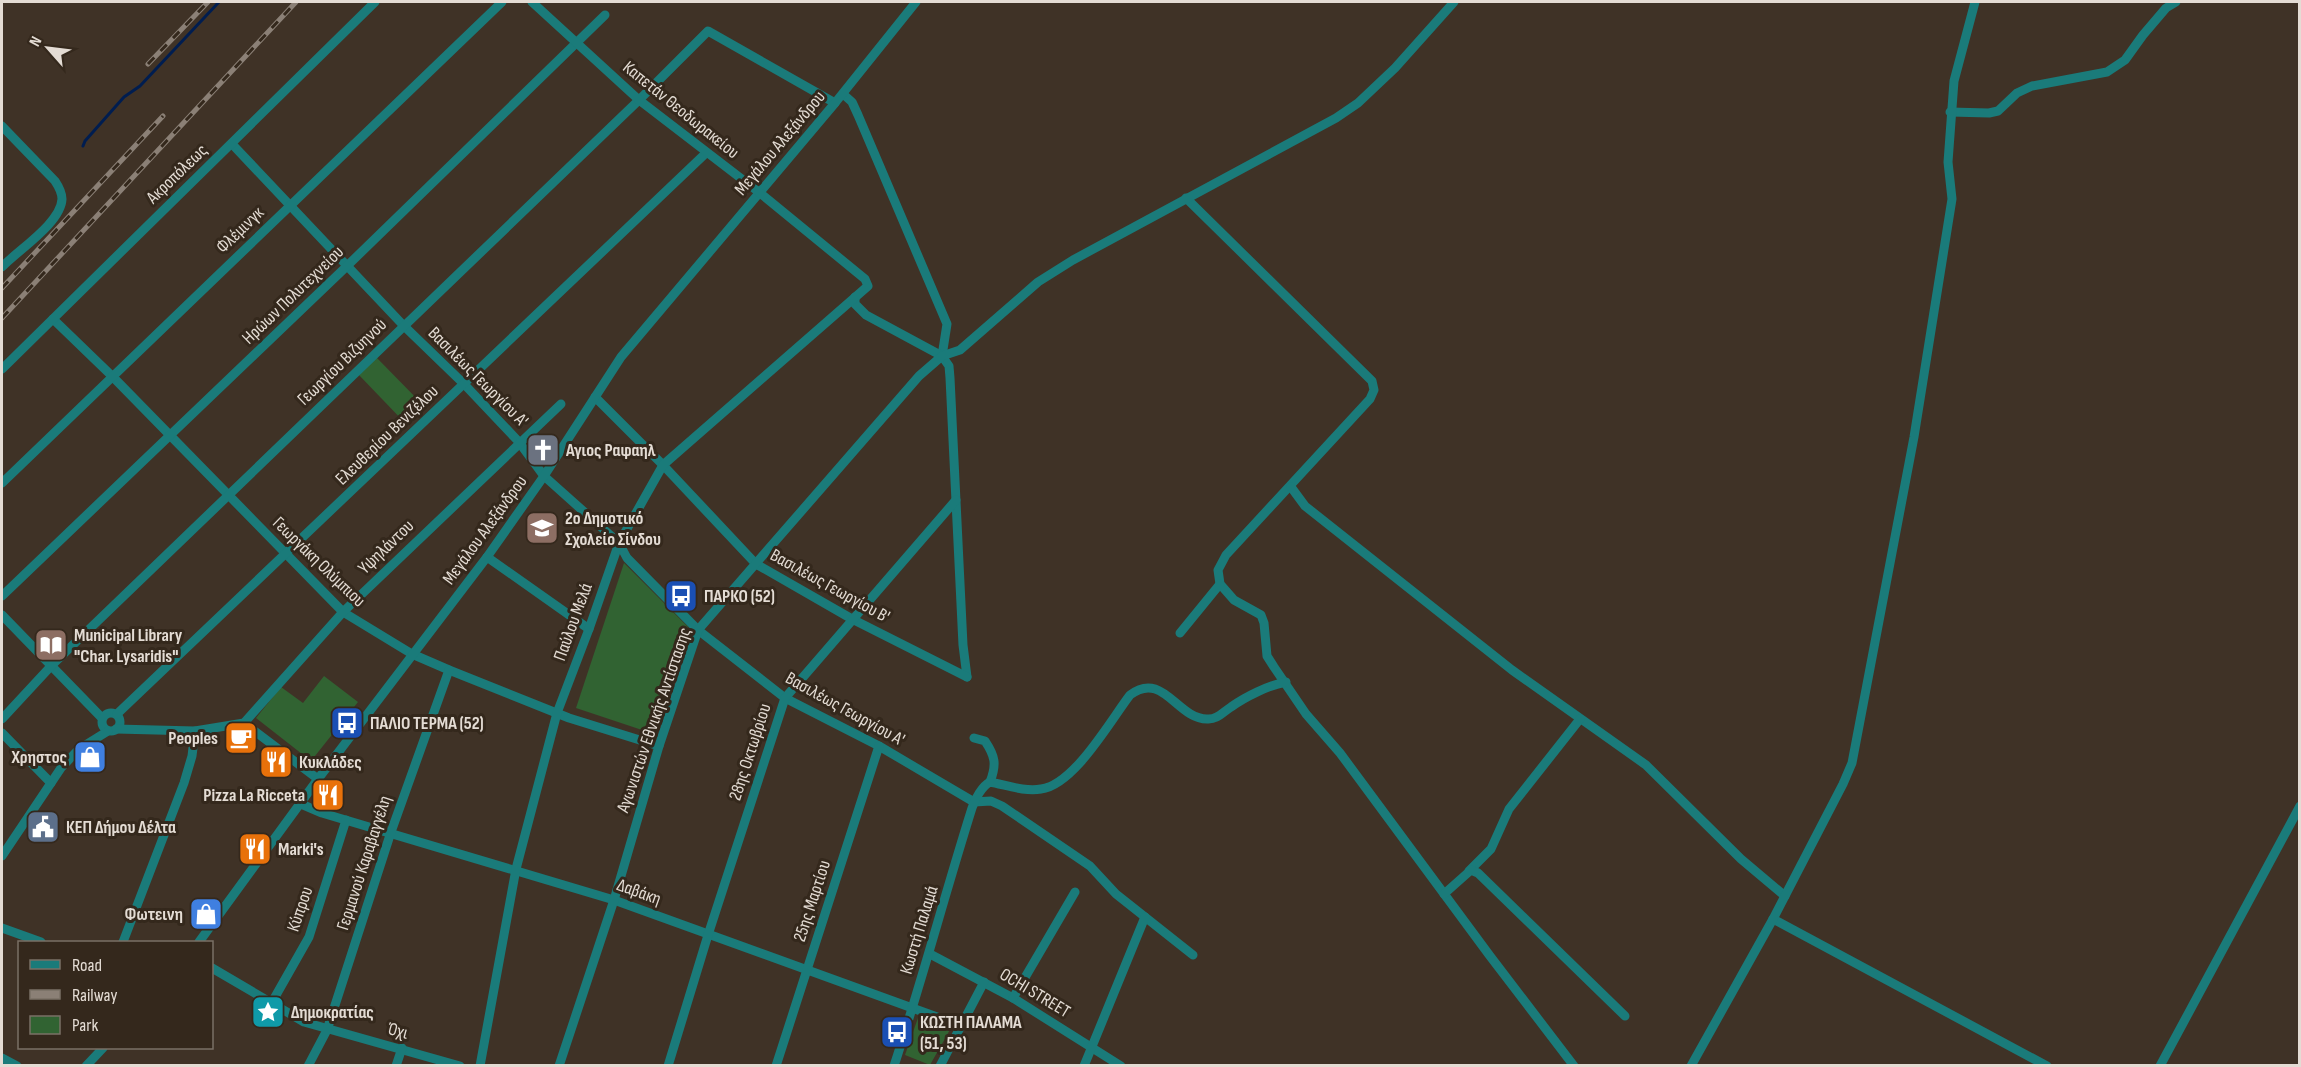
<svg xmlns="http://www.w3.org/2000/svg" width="2301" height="1067" font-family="'Sofia Sans Condensed',sans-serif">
  <rect width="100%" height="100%" fill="#3f3226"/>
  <g fill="#316332">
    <path d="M376,357L424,406L406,424L358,374Z"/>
    <path d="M624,563L688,627L654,734L576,708Z"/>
    <path d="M324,676L358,702L311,761L256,718L281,687L303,703Z"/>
    <path d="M919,1015L952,1026L930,1065L905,1055Z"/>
  </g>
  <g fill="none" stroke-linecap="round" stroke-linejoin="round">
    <path stroke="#001d50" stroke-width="3" d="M83,146L85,141L124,97L140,86L219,2"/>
    <g stroke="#1a7b7a" stroke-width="9">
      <path d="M843,94L852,102L858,115L947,324L942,356L949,366L950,378L963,645L967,677"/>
      <path d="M1950,112L1989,113L1998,111L2017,93L2032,86L2107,72L2125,60L2143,35L2166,8L2176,2"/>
      <path d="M2,126L55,181C59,187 62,192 62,199C61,223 18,250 2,267"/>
      <path d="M232,144L403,325L464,384L519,442L544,476L619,543L627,558L698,630L785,698L879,746L974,802"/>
      <path d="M1186,198L1372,381L1374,390L1370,399L1226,555L1218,570L1220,584L1234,600L1261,615L1264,623L1267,656L1274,667L1306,714L1340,753L1490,956L1574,1066"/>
      <path d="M855,297V304L866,315L942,356"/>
      <path d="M53,319L113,377L343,612L412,654L449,670L569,718L659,746"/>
      <path d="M2,369L375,2"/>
      <path d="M595,397L663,465L756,564L852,619L967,677"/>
      <path d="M2,483L502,2"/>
      <path d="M1291,487L1305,506L1512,670L1646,765L1741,859L1785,896"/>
      <path d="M487,557L589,629"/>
      <path d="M2,596L347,266L605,15"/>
      <path d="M2,615L102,718"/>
      <path d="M1180,633L1220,584"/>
      <circle cx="111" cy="722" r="9"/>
      <path d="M117,714L706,153"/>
      <path d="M2,719L52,665L639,100L708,31L835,103"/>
      <path d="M244,723L318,779"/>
      <path d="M116,729L195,731L244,723L343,612L561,404"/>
      <path d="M2,733L51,783"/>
      <path d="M974,738L985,741C995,756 997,764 990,782"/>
      <path d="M974,802L991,801L1002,806L1090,866L1116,894L1193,955"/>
      <path d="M301,804L322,813L614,900L962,1026"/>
      <path d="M2,856L61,768L79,749L108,731"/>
      <path d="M1469,871L1491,849L1509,809L1580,719"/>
      <path d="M1444,894L1471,870L1478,873L1625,1016"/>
      <path d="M1773,919L2047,1066"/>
      <path d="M2,928L41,942"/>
      <path d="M123,942L184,783L192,756L195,731"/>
      <path d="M199,942L318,779L487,557L544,476L621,357L835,103L916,2"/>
      <path d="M930,954L1013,998L1121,1066"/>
      <path d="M212,968L304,1022L460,1066"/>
      <path d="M1013,998L1075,892"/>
      <path d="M271,1004L309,937L346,820"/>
      <path d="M2,1058L17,1066"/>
      <path d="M86,1066L103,1048"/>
      <path d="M308,1066L327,1030L391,832L449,670"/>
      <path d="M396,1066L402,1048"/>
      <path d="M480,1066L516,869L557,713L589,629L619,543L663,465L868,286L865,279L760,193L639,100L532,2"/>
      <path d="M559,1066L614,900L659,746L698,630L919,376L942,356L960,350L1038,282L1073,260L1336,118L1358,103L1395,68L1454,2"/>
      <path d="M668,1066L708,935L785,698L956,500"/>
      <path d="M776,1066L879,746"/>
      <path d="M894,1066C922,980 945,894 972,808C975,799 982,786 990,782C1006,785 1025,792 1041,789C1074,785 1110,721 1130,695C1163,670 1177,719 1207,719C1217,720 1223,712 1231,707C1245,697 1269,685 1286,682"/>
      <path d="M940,1066L984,982"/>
      <path d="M1084,1066L1145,917"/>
      <path d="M1691,1066L1773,919L1843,784L1852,763L1914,437L1952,199L1948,162L1954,81L1975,2"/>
      <path d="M2160,1066L2300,806"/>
    </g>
    <g stroke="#8b8076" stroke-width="5">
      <g id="rail">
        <path d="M148,64L208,2"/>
        <path d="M2,288L163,116"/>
        <path d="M2,318L296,2"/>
      </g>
    </g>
    <use href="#rail" stroke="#34281c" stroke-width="3" stroke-dasharray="9" stroke-linecap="butt"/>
  </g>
  <defs>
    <g id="church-square" transform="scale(1.725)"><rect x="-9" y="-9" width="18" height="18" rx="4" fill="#6b7280" stroke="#34281c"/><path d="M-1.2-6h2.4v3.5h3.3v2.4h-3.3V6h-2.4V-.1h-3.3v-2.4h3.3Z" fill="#fff"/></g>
    <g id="school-square" transform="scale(1.725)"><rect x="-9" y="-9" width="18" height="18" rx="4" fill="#8d6e63" stroke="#34281c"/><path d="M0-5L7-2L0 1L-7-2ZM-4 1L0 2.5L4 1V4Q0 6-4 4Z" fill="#fff"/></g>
    <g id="bus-square" transform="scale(1.725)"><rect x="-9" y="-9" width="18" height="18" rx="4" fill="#1a4fb4" stroke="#34281c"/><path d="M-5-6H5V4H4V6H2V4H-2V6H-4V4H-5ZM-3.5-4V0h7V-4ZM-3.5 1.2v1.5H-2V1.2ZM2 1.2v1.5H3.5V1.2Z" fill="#fff"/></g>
    <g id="library-square" transform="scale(1.725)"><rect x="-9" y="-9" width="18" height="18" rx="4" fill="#8d6e63" stroke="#34281c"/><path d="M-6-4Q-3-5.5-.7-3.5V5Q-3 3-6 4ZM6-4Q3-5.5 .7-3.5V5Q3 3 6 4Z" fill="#fff"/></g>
    <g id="cafe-square" transform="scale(1.725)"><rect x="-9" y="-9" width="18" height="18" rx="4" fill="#e8710a" stroke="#34281c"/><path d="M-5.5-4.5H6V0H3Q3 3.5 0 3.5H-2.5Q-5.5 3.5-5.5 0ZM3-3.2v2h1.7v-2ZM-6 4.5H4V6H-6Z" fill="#fff"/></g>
    <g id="shop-square" transform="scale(1.725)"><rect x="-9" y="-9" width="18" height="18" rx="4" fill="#3f7fe0" stroke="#34281c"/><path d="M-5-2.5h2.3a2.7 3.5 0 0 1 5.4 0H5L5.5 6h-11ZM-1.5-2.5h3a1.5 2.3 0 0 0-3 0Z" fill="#fff"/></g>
    <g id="restaurant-square" transform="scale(1.725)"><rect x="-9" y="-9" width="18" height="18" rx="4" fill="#e8710a" stroke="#34281c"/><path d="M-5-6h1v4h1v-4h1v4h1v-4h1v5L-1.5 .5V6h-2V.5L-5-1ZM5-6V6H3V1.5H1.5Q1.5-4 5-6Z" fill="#fff"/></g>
    <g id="civic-square" transform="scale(1.725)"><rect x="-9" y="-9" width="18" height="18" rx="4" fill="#5c6f8a" stroke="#34281c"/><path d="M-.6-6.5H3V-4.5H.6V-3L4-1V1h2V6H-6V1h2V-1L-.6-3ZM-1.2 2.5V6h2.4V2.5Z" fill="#fff"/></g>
    <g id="sight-square" transform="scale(1.725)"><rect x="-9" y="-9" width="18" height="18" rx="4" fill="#0f9aa8" stroke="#34281c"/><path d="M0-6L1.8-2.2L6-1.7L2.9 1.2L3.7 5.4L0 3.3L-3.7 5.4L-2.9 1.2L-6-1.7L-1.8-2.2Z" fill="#fff"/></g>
  </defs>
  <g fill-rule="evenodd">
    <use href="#church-square" x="543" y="450"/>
    <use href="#school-square" x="542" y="528"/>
    <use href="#bus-square" x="681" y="596"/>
    <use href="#library-square" x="51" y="645"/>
    <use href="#bus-square" x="347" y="723"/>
    <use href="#cafe-square" x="241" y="738"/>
    <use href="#shop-square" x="90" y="757"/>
    <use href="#restaurant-square" x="276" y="762"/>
    <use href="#restaurant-square" x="328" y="795"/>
    <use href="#civic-square" x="43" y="827"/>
    <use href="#restaurant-square" x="255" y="849"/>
    <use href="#shop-square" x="206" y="914"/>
    <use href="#sight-square" x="268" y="1012"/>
    <use href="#bus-square" x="897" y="1032"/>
  </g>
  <g text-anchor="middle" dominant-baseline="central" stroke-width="6" stroke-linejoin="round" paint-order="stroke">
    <g font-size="18" fill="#e4dcd4" stroke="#34281c">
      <text transform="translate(681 110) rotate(39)">Καπετάν Θεοδωρακείου</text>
      <text transform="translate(780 143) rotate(-50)">Μεγάλου Αλεξάνδρου</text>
      <text transform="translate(177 174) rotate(-44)">Ακροπόλεως</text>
      <text transform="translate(240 230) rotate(-44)">Φλέμινγκ</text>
      <text transform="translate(293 295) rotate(-44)">Ηρώων Πολυτεχνείου</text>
      <text transform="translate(342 362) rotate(-44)">Γεωργίου Βιζυηνού</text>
      <text transform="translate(478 377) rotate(45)">Βασιλέως Γεωργίου Α'</text>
      <text transform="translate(387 435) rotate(-44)">Ελευθερίου Βενιζέλου</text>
      <text transform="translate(485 530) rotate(-54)">Μεγάλου Αλεξάνδρου</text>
      <text transform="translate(386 547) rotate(-44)">Υψηλάντου</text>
      <text transform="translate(319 562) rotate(44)">Γεωργάκη Ολύμπιου</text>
      <text transform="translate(830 586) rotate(29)">Βασιλέως Γεωργίου Β'</text>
      <text transform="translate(573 622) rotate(-70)">Παύλου Μελά</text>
      <text transform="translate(845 709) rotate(29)">Βασιλέως Γεωργίου Α'</text>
      <text transform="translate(654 720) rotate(-71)">Αγωνιστών Εθνικής Αντίστασης</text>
      <text transform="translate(750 752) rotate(-72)">28ης Οκτωβρίου</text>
      <text transform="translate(364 863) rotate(-72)">Γερμανού Καραβαγγέλη</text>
      <text transform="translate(639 892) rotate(20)">Δαβάκη</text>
      <text transform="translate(812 901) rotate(-72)">25ης Μαρτίου</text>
      <text transform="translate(300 909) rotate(-71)">Κύπρου</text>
      <text transform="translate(919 930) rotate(-73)">Κωστή Παλαμά</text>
      <text transform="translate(1035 993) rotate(31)">OCHI STREET</text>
      <text transform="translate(398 1031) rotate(15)">Όχι</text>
    </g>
    <g font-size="18" font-weight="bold" fill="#e4dcd4" stroke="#34281c" text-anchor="start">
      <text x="566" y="450">Αγιος Ραφαηλ</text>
      <text x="565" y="518">2o Δημοτικό<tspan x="565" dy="21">Σχολείο Σίνδου</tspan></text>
      <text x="704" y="596">ΠΑΡΚΟ (52)</text>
      <text x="74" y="635">Municipal Library<tspan x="74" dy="21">"Char. Lysaridis"</tspan></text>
      <text x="370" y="723">ΠΑΛΙΟ ΤΕΡΜΑ (52)</text>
      <text x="218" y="738" text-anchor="end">Peoples</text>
      <text x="67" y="757" text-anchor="end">Χρηστος</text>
      <text x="299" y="762">Κυκλάδες</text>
      <text x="305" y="795" text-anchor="end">Pizza La Ricceta</text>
      <text x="66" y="827">ΚΕΠ Δήμου Δέλτα</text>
      <text x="278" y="849">Marki's</text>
      <text x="183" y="914" text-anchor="end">Φωτεινη</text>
      <text x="291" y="1012">Δημοκρατίας</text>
      <text x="920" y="1022">ΚΩΣΤΗ ΠΑΛΑΜΑ<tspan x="920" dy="21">(51, 53)</tspan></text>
    </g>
  </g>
  <rect width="2301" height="1067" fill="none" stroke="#e4dcd4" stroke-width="6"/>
  <rect x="18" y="941" width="195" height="108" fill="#34281c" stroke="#7a7066" stroke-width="1.5"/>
  <rect x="30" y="960" width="30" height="9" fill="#1a7b7a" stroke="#7a7066" stroke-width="1.5"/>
  <text x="72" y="971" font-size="18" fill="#e4dcd4">Road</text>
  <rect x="30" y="990" width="30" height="9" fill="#8b8076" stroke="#7a7066" stroke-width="1.5"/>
  <text x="72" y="1001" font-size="18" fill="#e4dcd4">Railway</text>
  <rect x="30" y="1016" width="30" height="18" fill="#316332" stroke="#7a7066" stroke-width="1.5"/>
  <text x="72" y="1031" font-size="18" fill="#e4dcd4">Park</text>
  <g transform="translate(48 48) rotate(298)" stroke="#34281c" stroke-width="4.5" paint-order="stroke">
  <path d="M0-4.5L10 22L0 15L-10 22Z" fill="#e4dcd4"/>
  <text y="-9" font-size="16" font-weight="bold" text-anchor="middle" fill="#e4dcd4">N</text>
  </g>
</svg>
